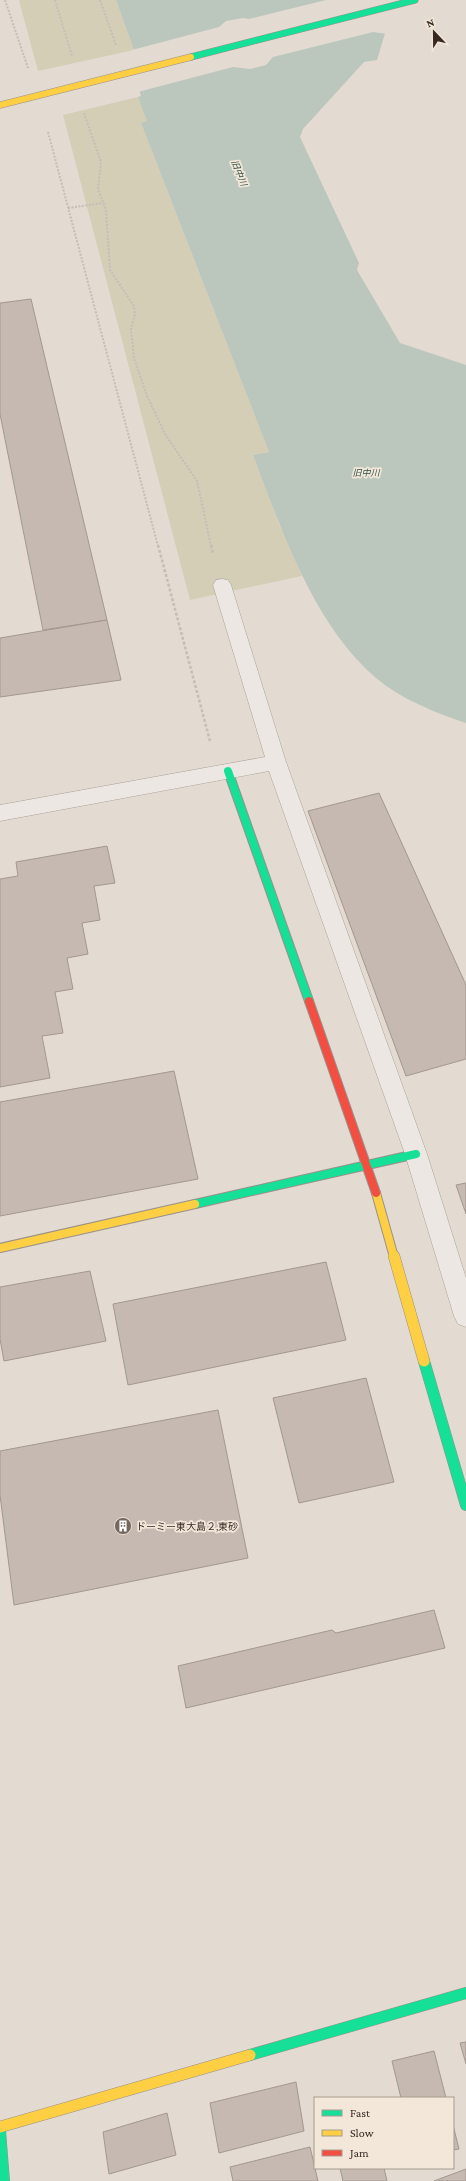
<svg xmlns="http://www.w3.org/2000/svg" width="466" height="2181" font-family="'Crimson Pro','Noto Sans JP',serif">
  <rect width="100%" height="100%" fill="#e3dad1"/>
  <g fill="#d4ceb6">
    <path d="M19,0H116L134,50L38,71Z"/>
    <path d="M138,97L148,121L141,123L269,452L253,455L279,524L302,576L190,600L63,115Z"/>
  </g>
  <path fill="#bbc7bd" d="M116,0H395L377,60L364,62L303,129L300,137L359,263L357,270L400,343L466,365V723C442,715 419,706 397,693C321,647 283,534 253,455L269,452L141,123L147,121L138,97L141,96L136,79L134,50Z"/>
  <path fill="#e3dad1" d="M326,0H397L387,34L373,32L273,57L266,65L250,69L233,67L138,92L134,80L132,50L219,27L226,21L243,18L249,19Z"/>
  <g fill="#c6b9b2" stroke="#a39790">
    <path d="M31,299L107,620L43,630L0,414V303Z"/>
    <path d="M107,620L121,680L0,697V638Z"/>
    <path d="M379,793L466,985V1059L406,1076L308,811Z"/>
    <path d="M107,846L115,883L94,886L100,920L82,923L88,954L67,958L73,989L55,992L63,1033L42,1036L50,1078L0,1087V879L18,876L16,862Z"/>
    <path d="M174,1071L198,1179L0,1216V1102Z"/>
    <path d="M466,1183V1214L456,1185Z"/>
    <path d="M326,1262L346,1340L128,1385L113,1304Z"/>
    <path d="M90,1271L106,1341L4,1361L0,1339V1287Z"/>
    <path d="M366,1378L394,1482L299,1503L273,1398Z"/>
    <path d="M218,1410L248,1558L14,1605L0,1495V1451Z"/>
    <path d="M434,1610L445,1648L186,1708L178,1666L332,1630L336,1633Z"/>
    <path d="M466,2042V2064L460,2043Z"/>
    <path d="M434,2051L446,2098H401L392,2061Z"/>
    <path d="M296,2082L304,2131L219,2153L210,2103Z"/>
    <path d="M167,2113L176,2155L109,2174L103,2132Z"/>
    <path d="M453,2125L459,2149L453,2150Z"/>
    <path d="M310,2147L318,2181H233L230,2167Z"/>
    <path d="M340,2168H384L387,2181H343Z"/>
    <path d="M466,2169V2181H434Z"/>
  </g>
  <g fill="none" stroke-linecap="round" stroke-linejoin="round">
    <g stroke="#a9a099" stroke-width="1">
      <path id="street" d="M222,579L228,580L231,585L286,762L427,1154L466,1278V1327L458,1324L454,1316L405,1154L269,771L0,821V805L265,757L213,585L216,580Z"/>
    </g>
    <g stroke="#98908a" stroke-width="7">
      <path id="fast-far2" d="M191,57L415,0"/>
    </g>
    <g stroke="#98908a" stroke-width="10">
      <g id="fast-far1">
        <path d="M228,771L309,1001"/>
        <path d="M195,1204L416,1154"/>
      </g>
    </g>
    <g stroke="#98908a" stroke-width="12">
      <g id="fast">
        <path d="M424,1361L466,1505"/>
        <path d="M250,2055L466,1993"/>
        <path d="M0,2131L4,2181"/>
      </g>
    </g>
    <g stroke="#98908a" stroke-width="7">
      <path id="slow-far2" d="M0,105L191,57"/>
    </g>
    <g stroke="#98908a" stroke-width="10">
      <g id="slow-far1">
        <path d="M376,1193L394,1257"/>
        <path d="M0,1248L195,1204"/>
      </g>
    </g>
    <g stroke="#98908a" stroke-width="12">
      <g id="slow">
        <path d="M394,1256L424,1361"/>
        <path d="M0,2127L250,2055"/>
      </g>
    </g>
    <g stroke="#98908a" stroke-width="10">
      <path id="jam" d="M309,1001L376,1193"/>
    </g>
    <g stroke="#c4beb8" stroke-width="2" stroke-dasharray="2 1.5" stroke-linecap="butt">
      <path d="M5,0L28,68"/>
      <path d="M55,0L72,56"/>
      <path d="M100,0L116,45"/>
      <path d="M84,113L101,162L98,189L106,210L110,270L134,306L135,314L131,329L134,358L147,396L165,434L197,481L211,546"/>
      <path d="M48,132L158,546"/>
      <path d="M68,208L103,203"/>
    </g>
    <g stroke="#c4beb8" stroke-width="2.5" stroke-dasharray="3 2" stroke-linecap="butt">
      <path d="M158,545L210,741"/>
      <path d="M211,545L213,554"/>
    </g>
    <use href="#street" fill="#ece7e2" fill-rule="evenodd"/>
    <use href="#fast-far2" stroke="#16e098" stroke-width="6"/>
    <use href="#fast-far1" stroke="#16e098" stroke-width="8"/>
    <use href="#fast" stroke="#16e098" stroke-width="11"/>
    <use href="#slow-far2" stroke="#ffcf43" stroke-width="6"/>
    <use href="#slow-far1" stroke="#ffcf43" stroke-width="8"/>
    <use href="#slow" stroke="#ffcf43" stroke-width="11"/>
    <use href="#jam" stroke="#f24e42" stroke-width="8"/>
  </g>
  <defs>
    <g id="building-disc" transform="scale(0.9)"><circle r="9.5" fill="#73675f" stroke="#f2e7d9"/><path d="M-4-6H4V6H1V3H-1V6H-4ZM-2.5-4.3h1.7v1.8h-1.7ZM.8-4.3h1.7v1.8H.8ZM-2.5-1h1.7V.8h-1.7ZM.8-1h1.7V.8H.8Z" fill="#fff"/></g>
  </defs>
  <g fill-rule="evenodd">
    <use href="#building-disc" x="123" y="1526"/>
  </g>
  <g text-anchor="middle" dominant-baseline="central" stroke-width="3.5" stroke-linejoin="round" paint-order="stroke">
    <g font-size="9" font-style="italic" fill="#33554d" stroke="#f2e7d9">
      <text transform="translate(239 173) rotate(68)">旧中川</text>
      <text x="366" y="473">旧中川</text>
    </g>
    <g font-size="10" fill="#372922" stroke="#f2e7d9" text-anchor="start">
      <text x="136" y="1526">ドーミー東大島２,東砂</text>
    </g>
  </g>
  <rect x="314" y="2097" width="140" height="72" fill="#f2e7d9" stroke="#a79b90"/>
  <rect x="322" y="2110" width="20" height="6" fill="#16e098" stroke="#a79b90"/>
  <text x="350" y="2117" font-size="12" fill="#372922">Fast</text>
  <rect x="322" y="2130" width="20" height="6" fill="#ffcf43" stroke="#a79b90"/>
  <text x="350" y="2137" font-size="12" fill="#372922">Slow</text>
  <rect x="322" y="2150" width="20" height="6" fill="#f24e42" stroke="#a79b90"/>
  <text x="350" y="2157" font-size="12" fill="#372922">Jam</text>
  <g transform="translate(434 32) rotate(338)" stroke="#f2e7d9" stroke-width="3" paint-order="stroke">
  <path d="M0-3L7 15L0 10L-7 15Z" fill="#372922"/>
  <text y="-6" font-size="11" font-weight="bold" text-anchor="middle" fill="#372922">N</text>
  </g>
</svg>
